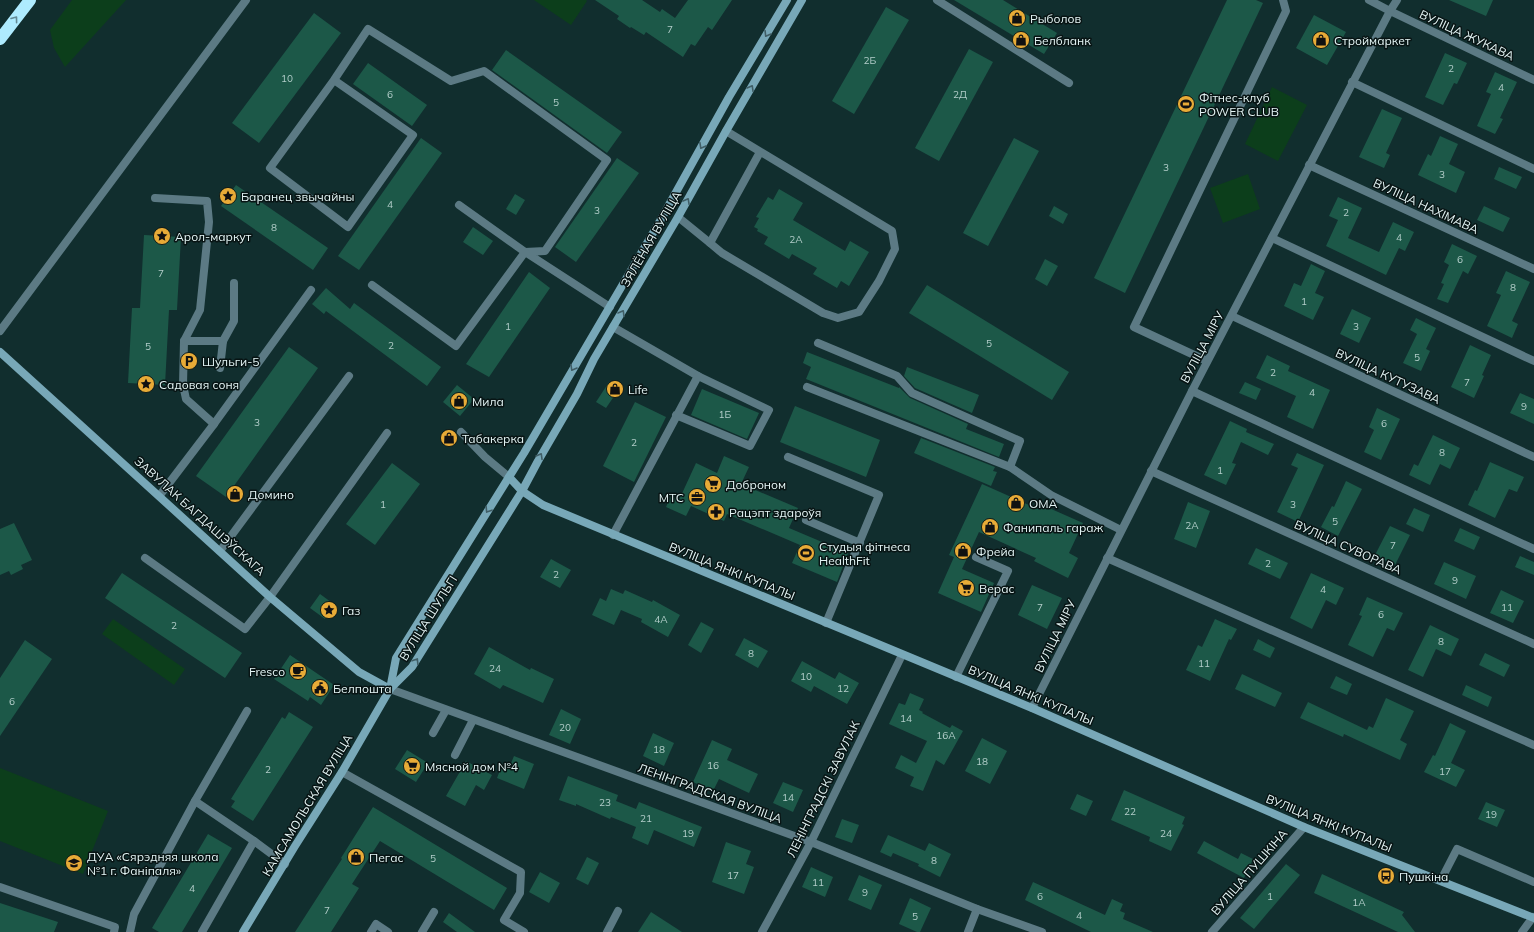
<svg xmlns="http://www.w3.org/2000/svg" width="1534" height="932" font-family="Mulish,sans-serif">
  <rect width="100%" height="100%" fill="#112e2e"/>
  <g fill="#0c3e1b">
    <path d="M72,0H126L65,67L54,48L50,30Z"/>
    <path d="M534,0H586L587,1L571,25Z"/>
    <path d="M1272,87L1307,105L1278,161L1245,144Z"/>
    <path d="M1248,174L1260,209L1223,223L1210,188Z"/>
    <path d="M113,619L185,669L174,685L102,634Z"/>
    <path d="M0,768L108,811L83,874L0,841Z"/>
  </g>
  <g fill="#1c5848">
    <path d="M595,0H642L660,12L662,9L675,18L688,0H732L712,30L708,27L695,46L691,44L683,57L646,32L644,35L631,27L630,28L617,19L619,16Z"/>
    <path d="M954,0H1003L1057,33L1044,54Z"/>
    <path d="M1227,0H1256L1263,3L1125,293L1094,278Z"/>
    <path d="M1449,0H1493L1486,16Z"/>
    <path d="M886,7L909,20L854,114L832,101Z"/>
    <path d="M314,13L341,33L259,143L232,123Z"/>
    <path d="M1314,15L1346,32L1327,65L1296,48Z"/>
    <path d="M969,49L993,62L939,161L915,148Z"/>
    <path d="M506,50L622,132L607,153L492,70Z"/>
    <path d="M1445,53L1467,63L1457,84L1454,83L1443,105L1425,97Z"/>
    <path d="M368,63L427,105L412,126L353,84Z"/>
    <path d="M1495,72L1517,82L1500,118L1503,119L1495,134L1477,126L1491,94L1486,92Z"/>
    <path d="M1382,109L1402,118L1386,153L1390,155L1384,168L1359,157Z"/>
    <path d="M1440,136L1458,144L1449,164L1465,172L1456,193L1418,175L1428,154L1431,156Z"/>
    <path d="M421,138L442,153L359,270L338,256Z"/>
    <path d="M1014,138L1039,151L988,246L963,233Z"/>
    <path d="M617,158L639,173L576,262L555,247Z"/>
    <path d="M1499,167L1522,177L1516,189L1494,179Z"/>
    <path d="M236,185L328,248L313,270L221,206Z"/>
    <path d="M779,189L803,203L793,220L845,251L850,241L869,252L849,286L841,281L837,288L813,274L817,268L792,254L789,259L764,244L768,237L757,231L758,229L754,227L759,218L756,217L768,197L773,200Z"/>
    <path d="M515,194L525,200L516,215L506,209Z"/>
    <path d="M1338,197L1362,208L1348,238L1379,252L1393,222L1414,232L1405,251L1399,248L1386,275L1326,246L1338,220L1329,216Z"/>
    <path d="M1054,206L1068,214L1063,224L1049,216Z"/>
    <path d="M1484,206L1510,218L1503,232L1477,220Z"/>
    <path d="M473,227L493,241L483,255L463,242Z"/>
    <path d="M144,235L181,237L177,310H169L165,385L128,383L132,308H140Z"/>
    <path d="M1452,244L1477,256L1468,274L1463,271L1448,303L1437,299L1444,284L1441,283L1449,265L1444,262Z"/>
    <path d="M1045,259L1058,266L1047,286L1035,279Z"/>
    <path d="M1311,264L1325,271L1315,293L1324,297L1313,320L1284,306L1294,283L1301,286Z"/>
    <path d="M1506,271L1530,282L1512,321L1518,324L1512,338L1487,326L1501,295L1496,293Z"/>
    <path d="M529,272L550,288L489,377L466,364Z"/>
    <path d="M927,285L1069,372L1052,400L909,313Z"/>
    <path d="M326,288L350,309L354,303L441,367L427,386L326,311L324,314L312,304Z"/>
    <path d="M1352,309L1371,318L1359,343L1340,334Z"/>
    <path d="M1416,318L1436,328L1426,349L1430,351L1421,371L1403,363L1417,334L1410,330Z"/>
    <path d="M1470,345L1491,355L1482,375L1484,376L1474,398L1451,387Z"/>
    <path d="M289,347L318,368L226,497L196,476Z"/>
    <path d="M807,352L899,388V387L910,398L968,424L966,429L1004,444L999,457L806,379L811,367L803,363Z"/>
    <path d="M1267,355L1290,366L1288,371L1330,390L1313,429L1287,417L1296,396L1256,378Z"/>
    <path d="M907,367L979,395L972,413L915,388L904,376Z"/>
    <path d="M609,382L619,389L606,408L596,402Z"/>
    <path d="M1245,382L1261,389L1256,400L1239,393Z"/>
    <path d="M457,385L474,399L460,416L443,402Z"/>
    <path d="M702,389L759,413L747,439L691,415Z"/>
    <path d="M1520,393L1534,399V424L1510,413Z"/>
    <path d="M635,402L666,417L634,482L603,466Z"/>
    <path d="M795,406L880,440L866,477L780,442Z"/>
    <path d="M1377,408L1400,419L1381,460L1364,452L1374,430L1369,427Z"/>
    <path d="M1230,421L1247,429L1246,432L1274,444L1268,455L1241,442L1232,463L1236,464L1226,485L1204,475Z"/>
    <path d="M1433,435L1460,448L1450,469L1440,464L1430,485L1409,475L1414,464L1418,466Z"/>
    <path d="M921,438L995,467L993,471L997,472L991,486L914,453Z"/>
    <path d="M1297,453L1324,465L1298,522L1277,512L1298,468L1291,465Z"/>
    <path d="M724,456L749,467L741,484L798,508L789,528L848,553L837,582L792,563L800,545L727,514L724,521L691,506L686,516L666,507L671,496L679,500L696,463L717,473Z"/>
    <path d="M1490,462L1524,477L1517,492L1509,489L1495,518L1468,505L1475,490L1477,491Z"/>
    <path d="M392,463L420,484L375,545L346,524Z"/>
    <path d="M1346,481L1362,489L1338,536L1321,527L1332,506L1334,507Z"/>
    <path d="M982,484L1038,509L1040,504L1083,523L1069,553L1078,558L1068,578L1034,561L1036,558L979,532L962,569L994,583L981,612L938,593L954,557L949,555Z"/>
    <path d="M1188,502L1210,511L1196,548L1174,539Z"/>
    <path d="M1414,508L1430,515L1423,532L1406,524Z"/>
    <path d="M14,523L32,560L21,565L23,569L11,575L9,571L0,575V529Z"/>
    <path d="M1390,526L1410,535L1395,565L1375,555Z"/>
    <path d="M1460,528L1480,537L1474,550L1454,541Z"/>
    <path d="M1256,548L1288,563L1280,579L1248,564Z"/>
    <path d="M1520,556L1534,562V575L1515,567Z"/>
    <path d="M551,559L571,570L560,588L540,577Z"/>
    <path d="M1444,562L1476,576L1466,599L1434,584Z"/>
    <path d="M122,573L242,653L225,678L105,598Z"/>
    <path d="M1311,573L1344,588L1336,605L1326,600L1312,629L1290,618Z"/>
    <path d="M1032,585L1062,598L1047,629L1018,615Z"/>
    <path d="M611,589L623,594L625,590L652,602L653,600L680,615L668,637L641,622L642,619L621,610L614,625L592,615L600,598L606,601Z"/>
    <path d="M1501,590L1524,601L1513,623L1490,613Z"/>
    <path d="M320,594L335,605L325,619L310,608Z"/>
    <path d="M1367,597L1403,613L1394,631L1387,628L1373,657L1348,645L1362,616L1359,615Z"/>
    <path d="M1215,619L1237,629L1231,640L1229,639L1210,681L1186,670L1198,645L1202,647Z"/>
    <path d="M701,622L714,629L701,653L688,645Z"/>
    <path d="M1430,625L1459,639L1451,656L1436,649L1423,677L1408,670Z"/>
    <path d="M744,638L768,651L758,668L735,655Z"/>
    <path d="M1258,639L1275,648L1270,658L1253,650Z"/>
    <path d="M25,640L52,659L0,736V678Z"/>
    <path d="M489,647L530,670L531,668L554,679L543,703L503,685L500,689L474,674Z"/>
    <path d="M1485,653L1510,665L1504,677L1479,665Z"/>
    <path d="M290,655L334,685L321,705L310,697L308,701L274,679Z"/>
    <path d="M802,661L835,679L839,672L859,683L847,704L814,686L811,692L791,681Z"/>
    <path d="M1242,674L1282,693L1275,707L1235,689Z"/>
    <path d="M1336,676L1352,684L1347,695L1330,688Z"/>
    <path d="M1466,685L1492,697L1488,707L1462,695Z"/>
    <path d="M910,693L924,699L919,710L923,712L922,713L950,728L952,725L963,731L944,765L936,760L923,791L910,786L914,777L895,768L901,755L916,763L927,741L889,724L899,703L905,705Z"/>
    <path d="M1386,698L1414,711L1400,740L1407,744L1400,760L1344,734L1343,737L1300,718L1308,702L1367,730L1369,726L1373,728Z"/>
    <path d="M561,709L581,719L570,744L549,735Z"/>
    <path d="M289,712L313,727L253,821L231,807L235,801L231,799L282,717L285,719Z"/>
    <path d="M1450,723L1466,731L1451,763L1465,770L1456,787L1424,772L1433,755L1435,756Z"/>
    <path d="M653,733L674,743L664,766L643,756Z"/>
    <path d="M982,738L1007,751L990,784L965,771Z"/>
    <path d="M712,740L732,749L727,760L758,774L749,793L719,779L713,791L693,782Z"/>
    <path d="M407,750L428,763L416,782L395,769Z"/>
    <path d="M514,756L534,764L524,789L497,778L502,765L509,768Z"/>
    <path d="M466,761L492,775L484,790L476,785L465,806L446,796Z"/>
    <path d="M568,776L618,795L616,801L636,809L639,802L702,827L694,847L654,830L648,845L632,838L636,827L611,817L610,819L576,804V806L559,800Z"/>
    <path d="M783,782L803,790L793,812L773,803Z"/>
    <path d="M1124,790L1185,817L1182,824L1184,825L1171,851L1149,841L1150,837L1111,820Z"/>
    <path d="M1077,794L1093,801L1086,816L1070,809Z"/>
    <path d="M1486,802L1505,810L1497,827L1478,819Z"/>
    <path d="M373,807L507,888L494,910L380,841L352,884L359,888L331,932H295L342,859L341,858Z"/>
    <path d="M842,819L859,825L852,843L835,837Z"/>
    <path d="M208,834L232,848L182,932H159L152,928Z"/>
    <path d="M888,835L925,851L929,843L951,854L940,877L918,866L919,864L893,853L891,857L880,852Z"/>
    <path d="M1204,841L1238,859L1241,853L1253,859L1244,878L1197,853Z"/>
    <path d="M726,842L751,851L746,864L754,867L744,894L712,882Z"/>
    <path d="M587,857L599,863L588,885L576,879Z"/>
    <path d="M1286,864L1300,875L1254,929L1240,918Z"/>
    <path d="M811,867L833,877L825,897L802,887Z"/>
    <path d="M540,872L560,883L549,903L529,892Z"/>
    <path d="M1322,874L1404,912L1402,915L1415,932H1398L1314,893Z"/>
    <path d="M859,875L882,885L871,910L848,900Z"/>
    <path d="M1033,882L1105,915L1112,899L1123,904L1120,911L1125,913L1123,919L1153,932H1091L1025,900Z"/>
    <path d="M910,898L931,908L920,932H917L899,924Z"/>
    <path d="M0,903L58,922L54,932H0Z"/>
    <path d="M651,912L682,932H638Z"/>
    <path d="M449,913L475,932H457L443,922Z"/>
  </g>
  <g fill="none" stroke-linecap="round" stroke-linejoin="round">
    <g stroke="#5c7a84" stroke-width="8">
      <path d="M937,0L1069,83"/>
      <path d="M334,80L413,135L348,227L270,168L334,80L368,29L451,81L484,71L607,160L545,251L525,252L610,307"/>
      <path d="M1352,82L1534,169"/>
      <path d="M726,131L892,231L895,249L879,281L859,312L838,318L823,313L722,253L710,243L760,152"/>
      <path d="M155,198L207,201L209,222L200,310L184,341L183,385L186,399L214,424"/>
      <path d="M678,217L710,243"/>
      <path d="M1272,238L1534,361"/>
      <path d="M372,285L456,346L525,252L459,205"/>
      <path d="M613,327L698,376"/>
      <path d="M184,341H223"/>
      <path d="M818,343L897,376L912,393L1020,441L1010,467L1051,495L1121,530"/>
      <path d="M1207,361L1134,327L1286,11L1283,0"/>
      <path d="M220,368L223,341L234,321V283"/>
      <path d="M807,387L1010,467"/>
      <path d="M1192,391L1534,549"/>
      <path d="M461,432L485,457L509,477"/>
      <path d="M788,457L879,495L826,623"/>
      <path d="M160,495L214,424L311,290"/>
      <path d="M806,520L860,543"/>
      <path d="M613,535L698,376L769,410L750,446L676,415"/>
      <path d="M220,551L349,376"/>
      <path d="M145,558L245,629L270,597L387,433"/>
      <path d="M1107,558L1534,745"/>
      <path d="M956,677L1008,571L976,557"/>
      <path d="M390,689L811,842L977,909L1042,932"/>
      <path d="M247,711L195,801L254,841L285,864"/>
      <path d="M433,733L446,710"/>
      <path d="M455,755L473,720"/>
      <path d="M342,772L521,872L520,893L504,920L524,932"/>
      <path d="M1441,880L1457,849L1534,882"/>
      <path d="M0,887L115,927L114,932"/>
      <path d="M130,932L134,914L195,801"/>
      <path d="M202,932L254,841"/>
      <path d="M371,932L376,924L388,932"/>
      <path d="M422,932L434,912"/>
      <path d="M607,932L618,911"/>
      <path d="M968,932L977,909"/>
    </g>
    <g stroke="#5c7a84" stroke-width="8">
      <path d="M1369,0L1390,11L1534,80"/>
      <path d="M1309,165L1534,269"/>
      <path d="M1232,316L1534,457"/>
      <path d="M0,331L246,0"/>
      <path d="M1151,471L1534,644"/>
      <path d="M1032,708L1192,391L1390,11L1397,0"/>
      <path d="M762,932L811,842L902,655"/>
      <path d="M1212,932L1304,827"/>
      <path d="M1522,932L1533,917"/>
    </g>
    <g stroke="#78a8b8" stroke-width="8">
      <path d="M0,352L270,597L359,672L390,689"/>
      <path d="M509,477L522,491L543,505L1032,708L1304,827L1534,918"/>
      <path d="M390,689L396,658L524,453L660,221L729,97L787,0"/>
      <path d="M243,932L295,846L342,772L390,689L412,667L522,491L538,461L577,394L594,359L678,217L726,131L802,0"/>
    </g>
    <path stroke="#aeebfe" stroke-width="12" d="M0,39L30,0"/>
  </g>
  <defs><path id="oneway-chevron" d="M-2-3.5L2.5 0L-2 3.5" fill="none" stroke-width="1.6" stroke-linecap="round" stroke-linejoin="round"/></defs>
  <use stroke="#638a95" href="#oneway-chevron" transform="translate(15 19) rotate(-53)"/>
  <g stroke="#405e66">
    <use href="#oneway-chevron" transform="translate(767 34) rotate(121)"/>
    <use href="#oneway-chevron" transform="translate(751 88) rotate(-60)"/>
    <use href="#oneway-chevron" transform="translate(702 146) rotate(119)"/>
    <use href="#oneway-chevron" transform="translate(687 201) rotate(-61)"/>
    <use href="#oneway-chevron" transform="translate(622 313) rotate(-59)"/>
    <use href="#oneway-chevron" transform="translate(573 368) rotate(120)"/>
    <use href="#oneway-chevron" transform="translate(540 456) rotate(-60)"/>
    <use href="#oneway-chevron" transform="translate(488 510) rotate(122)"/>
    <use href="#oneway-chevron" transform="translate(416 661) rotate(-58)"/>
  </g>
  <defs>
    <g id="shop-disc" transform="scale(0.9)"><circle r="9.5" fill="#e8ab37" stroke="#081414"/><path d="M-5-2.5h2.3a2.7 3.5 0 0 1 5.4 0H5L5.5 6h-11ZM-1.5-2.5h3a1.5 2.3 0 0 0-3 0Z" fill="#111"/></g>
    <g id="stadium-disc" transform="scale(0.9)"><circle r="9.5" fill="#e8ab37" stroke="#081414"/><path d="M0-5a6.5 5 0 1 0 0 10a6.5 5 0 1 0 0-10ZM-3.5-1.8h7v3.6h-7Z" fill="#111"/></g>
    <g id="sight-disc" transform="scale(0.9)"><circle r="9.5" fill="#e8ab37" stroke="#081414"/><path d="M0-6L1.8-2.2L6-1.7L2.9 1.2L3.7 5.4L0 3.3L-3.7 5.4L-2.9 1.2L-6-1.7L-1.8-2.2Z" fill="#111"/></g>
    <g id="parking-disc" transform="scale(0.9)"><circle r="9.5" fill="#e8ab37" stroke="#081414"/><path d="M-3.5-5.5H1a3.5 3.5 0 0 1 0 7H-1V5.5H-3.5ZM-1-3.4V-.6H.8a1.4 1.4 0 0 0 0-2.8Z" fill="#111"/></g>
    <g id="supermarket-disc" transform="scale(0.9)"><circle r="9.5" fill="#e8ab37" stroke="#081414"/><path d="M-6-5.5h2.5l.6 2H6L4.5 2H-2.5L-4.4-4H-6ZM-1.5 3.2a1.3 1.3 0 1 0 .1 0ZM3 3.2a1.3 1.3 0 1 0 .1 0Z" fill="#111"/></g>
    <g id="office-disc" transform="scale(0.9)"><circle r="9.5" fill="#e8ab37" stroke="#081414"/><path d="M-6-3h4V-5.5h4V-3h4V5H-6ZM-1-4.5V-3h2v-1.5ZM-6 0V1H6V0Z" fill="#111"/></g>
    <g id="pharmacy-disc" transform="scale(0.9)"><circle r="9.5" fill="#e8ab37" stroke="#081414"/><path d="M-2-6h4v4h4v4h-4v4h-4v-4h-4v-4h4Z" fill="#111"/></g>
    <g id="cafe-disc" transform="scale(0.9)"><circle r="9.5" fill="#e8ab37" stroke="#081414"/><path d="M-5.5-4.5H6V0H3Q3 3.5 0 3.5H-2.5Q-5.5 3.5-5.5 0ZM3-3.2v2h1.7v-2ZM-6 4.5H4V6H-6Z" fill="#111"/></g>
    <g id="civic-disc" transform="scale(0.9)"><circle r="9.5" fill="#e8ab37" stroke="#081414"/><path d="M-.6-6.5H3V-4.5H.6V-3L4-1V1h2V6H-6V1h2V-1L-.6-3ZM-1.2 2.5V6h2.4V2.5Z" fill="#111"/></g>
    <g id="school-disc" transform="scale(0.9)"><circle r="9.5" fill="#e8ab37" stroke="#081414"/><path d="M0-5L7-2L0 1L-7-2ZM-4 1L0 2.5L4 1V4Q0 6-4 4Z" fill="#111"/></g>
    <g id="bus-disc" transform="scale(0.9)"><circle r="9.5" fill="#e8ab37" stroke="#081414"/><path d="M-5-6H5V4H4V6H2V4H-2V6H-4V4H-5ZM-3.5-4V0h7V-4ZM-3.5 1.2v1.5H-2V1.2ZM2 1.2v1.5H3.5V1.2Z" fill="#111"/></g>
  </defs>
  <g fill-rule="evenodd">
    <use href="#shop-disc" x="1017" y="18"/>
    <use href="#shop-disc" x="1021" y="40"/>
    <use href="#shop-disc" x="1321" y="40"/>
    <use href="#stadium-disc" x="1186" y="104"/>
    <use href="#sight-disc" x="228" y="196"/>
    <use href="#sight-disc" x="162" y="236"/>
    <use href="#parking-disc" x="189" y="361"/>
    <use href="#sight-disc" x="146" y="384"/>
    <use href="#shop-disc" x="615" y="389"/>
    <use href="#shop-disc" x="459" y="401"/>
    <use href="#shop-disc" x="449" y="438"/>
    <use href="#supermarket-disc" x="713" y="484"/>
    <use href="#shop-disc" x="235" y="494"/>
    <use href="#office-disc" x="697" y="497"/>
    <use href="#shop-disc" x="1016" y="503"/>
    <use href="#pharmacy-disc" x="716" y="512"/>
    <use href="#shop-disc" x="990" y="527"/>
    <use href="#shop-disc" x="963" y="551"/>
    <use href="#stadium-disc" x="806" y="553"/>
    <use href="#supermarket-disc" x="966" y="588"/>
    <use href="#sight-disc" x="329" y="610"/>
    <use href="#cafe-disc" x="298" y="671"/>
    <use href="#civic-disc" x="320" y="688"/>
    <use href="#supermarket-disc" x="412" y="766"/>
    <use href="#shop-disc" x="356" y="857"/>
    <use href="#school-disc" x="74" y="863"/>
    <use href="#bus-disc" x="1386" y="876"/>
  </g>
  <g text-anchor="middle" dominant-baseline="central" stroke-width="3" stroke-linejoin="round" paint-order="stroke">
    <g font-size="10" fill="#b3ceca">
      <text x="670" y="29">7</text>
      <text x="870" y="60">2Б</text>
      <text x="1451" y="68">2</text>
      <text x="287" y="78">10</text>
      <text x="1501" y="87">4</text>
      <text x="390" y="94">6</text>
      <text x="960" y="94">2Д</text>
      <text x="556" y="102">5</text>
      <text x="1166" y="167">3</text>
      <text x="1442" y="174">3</text>
      <text x="390" y="204">4</text>
      <text x="597" y="210">3</text>
      <text x="1346" y="212">2</text>
      <text x="274" y="227">8</text>
      <text x="1399" y="237">4</text>
      <text x="796" y="239">2А</text>
      <text x="1460" y="259">6</text>
      <text x="161" y="273">7</text>
      <text x="1513" y="287">8</text>
      <text x="1304" y="301">1</text>
      <text x="508" y="326">1</text>
      <text x="1356" y="326">3</text>
      <text x="989" y="343">5</text>
      <text x="391" y="345">2</text>
      <text x="148" y="346">5</text>
      <text x="1417" y="357">5</text>
      <text x="1273" y="372">2</text>
      <text x="1467" y="382">7</text>
      <text x="1312" y="392">4</text>
      <text x="1524" y="406">9</text>
      <text x="725" y="414">1Б</text>
      <text x="257" y="422">3</text>
      <text x="1384" y="423">6</text>
      <text x="634" y="442">2</text>
      <text x="1442" y="452">8</text>
      <text x="1220" y="470">1</text>
      <text x="383" y="504">1</text>
      <text x="1293" y="504">3</text>
      <text x="1335" y="521">5</text>
      <text x="1192" y="525">2А</text>
      <text x="1393" y="545">7</text>
      <text x="1268" y="563">2</text>
      <text x="556" y="574">2</text>
      <text x="1455" y="580">9</text>
      <text x="1323" y="589">4</text>
      <text x="1040" y="607">7</text>
      <text x="1507" y="607">11</text>
      <text x="1381" y="614">6</text>
      <text x="661" y="619">4А</text>
      <text x="174" y="625">2</text>
      <text x="1441" y="641">8</text>
      <text x="751" y="653">8</text>
      <text x="1204" y="663">11</text>
      <text x="495" y="668">24</text>
      <text x="806" y="676">10</text>
      <text x="843" y="688">12</text>
      <text x="12" y="701">6</text>
      <text x="906" y="718">14</text>
      <text x="565" y="727">20</text>
      <text x="946" y="735">16А</text>
      <text x="659" y="749">18</text>
      <text x="982" y="761">18</text>
      <text x="713" y="765">16</text>
      <text x="268" y="769">2</text>
      <text x="1445" y="771">17</text>
      <text x="788" y="797">14</text>
      <text x="605" y="802">23</text>
      <text x="1130" y="811">22</text>
      <text x="1491" y="814">19</text>
      <text x="646" y="818">21</text>
      <text x="688" y="833">19</text>
      <text x="1166" y="833">24</text>
      <text x="433" y="858">5</text>
      <text x="934" y="860">8</text>
      <text x="733" y="875">17</text>
      <text x="818" y="882">11</text>
      <text x="192" y="888">4</text>
      <text x="865" y="892">9</text>
      <text x="1040" y="896">6</text>
      <text x="1270" y="896">1</text>
      <text x="1359" y="902">1А</text>
      <text x="327" y="910">7</text>
      <text x="1079" y="915">4</text>
      <text x="915" y="916">5</text>
    </g>
    <g font-size="12" fill="#e5f6f6" stroke="#081414" text-anchor="start">
      <text x="1030" y="18">Рыболов</text>
      <text x="1034" y="40">Белбланк</text>
      <text x="1334" y="40">Строймаркет</text>
      <text x="1199" y="97">Фітнес-клуб<tspan x="1199" dy="14">POWER CLUB</tspan></text>
      <text x="241" y="196">Баранец звычайны</text>
      <text x="175" y="236">Арол-маркут</text>
      <text x="202" y="361">Шульги-5</text>
      <text x="159" y="384">Садовая соня</text>
      <text x="628" y="389">Life</text>
      <text x="472" y="401">Мила</text>
      <text x="462" y="438">Табакерка</text>
      <text x="726" y="484">Доброном</text>
      <text x="248" y="494">Домино</text>
      <text x="684" y="497" text-anchor="end">МТС</text>
      <text x="1029" y="503">ОМА</text>
      <text x="729" y="512">Рацэпт здароўя</text>
      <text x="1003" y="527">Фанипаль гараж</text>
      <text x="819" y="546">Студыя фітнеса<tspan x="819" dy="14">HealthFit</tspan></text>
      <text x="976" y="551">Фрейа</text>
      <text x="979" y="588">Верас</text>
      <text x="342" y="610">Газ</text>
      <text x="285" y="671" text-anchor="end">Fresco</text>
      <text x="333" y="688">Белпошта</text>
      <text x="425" y="766">Мясной дом №4</text>
      <text x="87" y="856">ДУА «Сярэдняя школа<tspan x="87" dy="14">№1 г. Фаніпаля»</tspan></text>
      <text x="369" y="857">Пегас</text>
      <text x="1399" y="876">Пушкіна</text>
    </g>
    <g font-size="12" fill="#e5f6f6" stroke="#081414">
      <text transform="translate(1467 35) rotate(25)">ВУЛІЦА ЖУКАВА</text>
      <text transform="translate(1426 206) rotate(25)">ВУЛІЦА НАХІМАВА</text>
      <text transform="translate(651 239) rotate(-60)">ЗЯЛЁНАЯ ВУЛІЦА</text>
      <text transform="translate(1202 347) rotate(-62)">ВУЛІЦА МІРУ</text>
      <text transform="translate(1388 376) rotate(25)">ВУЛІЦА КУТУЗАВА</text>
      <text transform="translate(200 516) rotate(42)">ЗАВУЛАК БАГДАШЭЎСКАГА</text>
      <text transform="translate(1348 547) rotate(24)">ВУЛІЦА СУВОРАВА</text>
      <text transform="translate(732 571) rotate(22)">ВУЛІЦА ЯНКІ КУПАЛЫ</text>
      <text transform="translate(428 618) rotate(-58)">ВУЛІЦА ШУЛЬГІ</text>
      <text transform="translate(1055 636) rotate(-64)">ВУЛІЦА МІРУ</text>
      <text transform="translate(1031 695) rotate(23)">ВУЛІЦА ЯНКІ КУПАЛЫ</text>
      <text transform="translate(823 789) rotate(-64)">ЛЕНІНГРАДСКІ ЗАВУЛАК</text>
      <text transform="translate(710 793) rotate(20)">ЛЕНІНГРАДСКАЯ ВУЛІЦА</text>
      <text transform="translate(307 805) rotate(-59)">КАМСАМОЛЬСКАЯ ВУЛІЦА</text>
      <text transform="translate(1329 823) rotate(22)">ВУЛІЦА ЯНКІ КУПАЛЫ</text>
      <text transform="translate(1249 872) rotate(-49)">ВУЛІЦА ПУШКІНА</text>
    </g>
  </g>
</svg>
